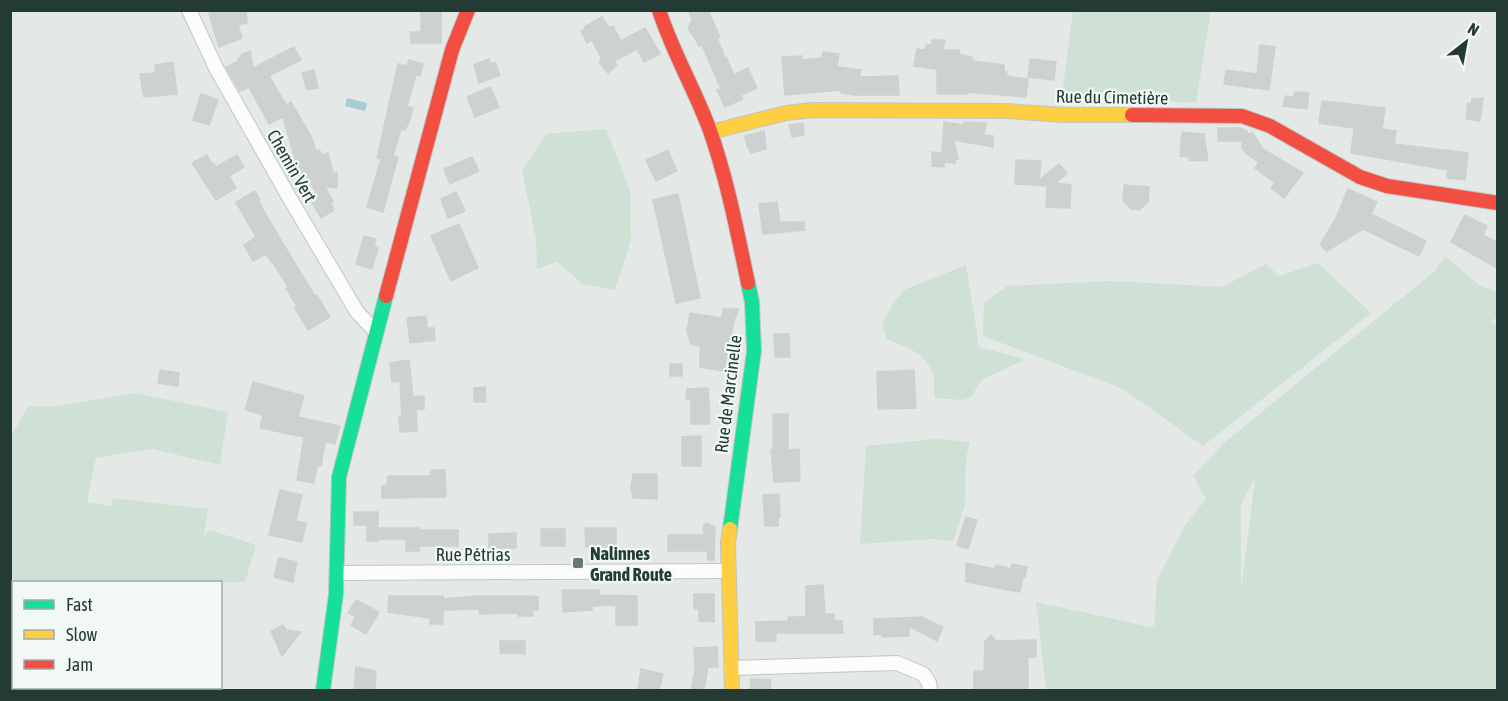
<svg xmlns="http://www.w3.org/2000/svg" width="1508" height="701" font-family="'Asap Condensed',sans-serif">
  <rect width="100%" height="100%" fill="#e4e9e7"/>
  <g fill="#cee1d4" fill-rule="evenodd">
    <path d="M1073,11H1211L1196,103L1062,95Z"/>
    <path d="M606,129L630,190L631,240L615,290L583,284L557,262L537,269L536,238L522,171L546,134Z"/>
    <path d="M1445,256L1479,285L1497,292V317L1491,322L1498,326L1497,690L1046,689L1036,602L1151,627L1154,625L1157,580L1184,527L1206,499L1193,476L1225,442L1435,271ZM1254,480H1255L1241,590V504Z"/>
    <path d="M1318,263L1371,313L1203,446L1123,389L983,336L984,303L1007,286L1112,281L1222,287L1266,264L1279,276Z"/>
    <path d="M966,265L979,347L1025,359L982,380L970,398L962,400L935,398C932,390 936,382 933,374C925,352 907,348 887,339L882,325L894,301L906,289Z"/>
    <path d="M135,393L228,412L220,465L152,449L96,458L87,502L111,506L113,498L208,509L204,537L210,530L256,545L245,582H14V688H169L171,690H11V437L28,406H57Z"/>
    <path d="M936,439L970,442L966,459L965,506L953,541L933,539L860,544L866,446Z"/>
  </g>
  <path fill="#a7cdd4" d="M347,98L367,103L365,111L345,106Z"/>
  <g fill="#cdd1d0" stroke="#ccd2d0" stroke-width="1.5">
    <path d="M208,10H246L247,23L238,25L242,38L219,47Z"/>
    <path d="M421,10H441V43H411L410,32H421Z"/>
    <path d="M688,10H708L720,37L717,38L724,55L718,58L726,57L734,75L748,68L757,88L741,95L743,99L725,107L717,90L721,89L702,45L699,46L693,35L688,29L692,19Z"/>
    <path d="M602,17L609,28L613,26L621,41L645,28L660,54L644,62L637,49L614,61L617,65L608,73L599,62L602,60L592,40L587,43L581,31L585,29L584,27Z"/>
    <path d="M932,40H945L943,50H959V54L972,57V61L1004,65V72H1007L1006,76L1028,79L1026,97L967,92V94H937V69L914,66L917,49L925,50L926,45H932Z"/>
    <path d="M1260,45L1275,47L1269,90L1224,84L1226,70L1257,74Z"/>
    <path d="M294,47L301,60L269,76L286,105L291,102L311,136L316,151L319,150L323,155L328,153L333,173H337V188L325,187L333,201L331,202L334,210L321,218L309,197L316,192L306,176L300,177L283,117L269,124L249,87L240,91L226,67L237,62L242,54L250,51L253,68Z"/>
    <path d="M823,52L839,54L837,67L861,70L859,77L898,76L899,95H855L841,93V90L785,95L782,57L802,56V60L822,58Z"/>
    <path d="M489,59L491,64L495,62L500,75L479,83L474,65Z"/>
    <path d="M1030,59L1056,62L1054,80L1028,77Z"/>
    <path d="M409,60L423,64L420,76L416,75L407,106L413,108L410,119L405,130L401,129L393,156L398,157L383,212L367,207L381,159L377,158L398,64L407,66Z"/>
    <path d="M173,62L177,94L144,97L140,74L156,73L155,65Z"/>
    <path d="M314,70L318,88L307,90L302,73Z"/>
    <path d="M490,87L499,107L475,117L467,97Z"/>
    <path d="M1295,92L1309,93L1307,109L1283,106L1285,96L1294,97Z"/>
    <path d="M201,94L218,100L209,125L193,120Z"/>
    <path d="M1483,98L1480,121L1466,119L1468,103L1471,104L1472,99Z"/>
    <path d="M1322,101L1385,108L1382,129L1396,131L1394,144L1468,153L1465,180L1447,178L1448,170L1351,153L1354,128L1319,123Z"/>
    <path d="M944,122L964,125V122L986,123L984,135L993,136V147L954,140L958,159L955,160V163L944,162V167L932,166V152L942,153Z"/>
    <path d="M803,123L804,135L792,137L789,125Z"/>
    <path d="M1218,128H1240L1247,131V134L1253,133L1263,149L1303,173L1284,198L1271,188L1275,183L1255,168L1259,162L1248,155L1242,148V141H1218Z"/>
    <path d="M764,131L766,149L751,153L747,146L745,136Z"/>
    <path d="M1182,132L1204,134L1208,161L1189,160L1190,157L1180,156Z"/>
    <path d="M668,150L677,171L656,181L646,160Z"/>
    <path d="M207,155L211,163H213L216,167L237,155L244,167L229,176L236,188L216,200L192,163Z"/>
    <path d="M472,157L479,171L450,184L444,169Z"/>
    <path d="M1016,160L1041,161L1039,180L1059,164L1067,173L1056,183L1071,185L1070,208L1046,207L1047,186L1015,184Z"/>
    <path d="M1124,185L1149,187L1148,202L1139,210L1131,209L1123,201Z"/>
    <path d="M1348,189L1377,202L1371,214L1426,241L1419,256L1363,229L1327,251L1320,245L1336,218Z"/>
    <path d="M255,191L260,200L258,201L294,262L315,296L317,295L330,317L308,330L295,308L297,306L286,288L288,287L272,261L271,262L266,254L253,261L244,245L256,237L236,202Z"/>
    <path d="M456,192L465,211L448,218L441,199Z"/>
    <path d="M678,194L700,298L676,303L653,200Z"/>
    <path d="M777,202L780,222H804L805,230L763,234L759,204Z"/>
    <path d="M1465,215L1487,226L1483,235L1497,242V268L1451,242Z"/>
    <path d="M459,224L478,268L451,281L431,236Z"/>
    <path d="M364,236L376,239L374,246L378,248L372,269L356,264Z"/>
    <path d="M723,309H739L734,320L724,371L700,367V346L691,344L687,331L690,313L722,318Z"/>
    <path d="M426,316L427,328H434L435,340L410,343L407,318Z"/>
    <path d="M774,334H789L790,357H775Z"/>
    <path d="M409,360L413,397L424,396V409L416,410L417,431L400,432L399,416H402L400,381L392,382L390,363Z"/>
    <rect x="670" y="364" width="12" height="12"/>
    <path d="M160,370L179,373L178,386L158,383Z"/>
    <path d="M914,370L916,408L878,409L877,372Z"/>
    <path d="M253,382L304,396L298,417L340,426L335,444L325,442L321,466H317L314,483L297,480L304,437L260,428L263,415L245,410Z"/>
    <path d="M485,387L486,402H474V388Z"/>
    <path d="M708,388L710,421L709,424H691V399H686L687,389Z"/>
    <path d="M773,414H788V450L799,449L800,481L774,482L771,450H773Z"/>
    <path d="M701,436V466H682V437Z"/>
    <path d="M431,470H445L446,497L382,498V486L387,485L388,476H431Z"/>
    <path d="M633,474H657V499L633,498L631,488Z"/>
    <path d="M280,490L302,495L296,521L306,523L302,542L269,535Z"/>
    <path d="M779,494L780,517H778V526H765L763,495Z"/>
    <path d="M354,512H378V528H419V530H458V546H419V551H406V539H378V541H367V525H354Z"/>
    <path d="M966,517L977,520L968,549L957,545Z"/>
    <path d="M707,523L715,527L714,560H708L707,551H668V535H704L703,526Z"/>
    <path d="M585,528H616V547H586Z"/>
    <rect x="541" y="529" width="24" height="17"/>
    <path d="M516,533V548H489V534Z"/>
    <path d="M279,558L297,562L293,582L274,577Z"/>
    <path d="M966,563L995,569L996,565L1011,569L1012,564L1027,567L1025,577H1023L1020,592L966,582Z"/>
    <path d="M823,585L825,614H834V620L842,621L843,633H776V641H756V622L789,621L788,617H806V586Z"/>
    <path d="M562,590H599V595L637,596V625H616V605L592,606V610L563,612Z"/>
    <path d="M694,594H714V622L699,621V609H694Z"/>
    <path d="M389,596H443V599L479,596H528L538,597V610H533V616H518V613L479,614V609L443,610V624H430V618L388,612Z"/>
    <path d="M356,600L379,612L366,634L351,625L356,617L348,613Z"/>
    <path d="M922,617L943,627L937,641L909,626V636L882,637L881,634L874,635V619Z"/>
    <path d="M283,625L286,630L301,632L282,656L271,631Z"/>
    <path d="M991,635L996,641L1036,640V657H1028V690H974V671H984L985,641Z"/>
    <path d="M500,641H525V654L500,653Z"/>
    <path d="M717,647L718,667H708L704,690H691L695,670L694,648Z"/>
    <path d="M356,667L376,671L375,690H354Z"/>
    <path d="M641,669L663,674L659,690H638Z"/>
    <path d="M751,679L771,680L770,690H750Z"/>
  </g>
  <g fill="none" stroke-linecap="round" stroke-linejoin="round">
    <g stroke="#c1c6c4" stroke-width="16">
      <g id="street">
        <path d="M189,10L216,68L289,197L357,312L376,332"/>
        <path d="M337,573L728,571"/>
        <path d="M731,668L897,663L923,674L929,683L930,690"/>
      </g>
    </g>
    <g stroke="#c0c6c4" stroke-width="16">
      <g id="fast">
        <path d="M730,529L754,351L752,302L748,283"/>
        <path d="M323,690L336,594L339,477L386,296"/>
      </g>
    </g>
    <g stroke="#c0c6c4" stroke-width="16">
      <g id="slow">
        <path d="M711,132L786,113L813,110L1006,111L1066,115H1132"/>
        <path d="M730,529L728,543L732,690"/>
      </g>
    </g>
    <g stroke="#c0c6c4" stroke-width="16">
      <g id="jam">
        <path d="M659,10C672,51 694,88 709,128C727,178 737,231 748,283"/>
        <path d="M1132,115L1242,116L1270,126L1360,177L1387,186L1498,203"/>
        <path d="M386,296L452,50L468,10"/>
      </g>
    </g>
    <use href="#street" stroke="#fbfcfb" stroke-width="14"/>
    <use href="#fast" stroke="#16e098" stroke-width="14"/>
    <use href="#slow" stroke="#ffcf43" stroke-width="14"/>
    <use href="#jam" stroke="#f24e42" stroke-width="14"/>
  </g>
  <rect fill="#677773" stroke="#f2f8f5" stroke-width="2" x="572" y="557" width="12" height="12" rx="3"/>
  <g text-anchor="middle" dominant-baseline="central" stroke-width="4.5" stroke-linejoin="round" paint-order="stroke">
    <g font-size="18" fill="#233a35" stroke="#f2f8f5">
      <text transform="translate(1112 97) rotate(1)">Rue du Cimetière</text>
      <text transform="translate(292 166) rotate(60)">Chemin Vert</text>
      <text transform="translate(728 394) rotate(-83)">Rue de Marcinelle</text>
      <text x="473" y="554">Rue Pétrias</text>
    </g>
    <g font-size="18" font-weight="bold" fill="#233a35" stroke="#f2f8f5" text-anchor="start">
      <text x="590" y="553">Nalinnes<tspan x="590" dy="21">Grand Route</tspan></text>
    </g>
  </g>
  <rect width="1508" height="701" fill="none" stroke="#233a35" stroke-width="24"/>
  <rect x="12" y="581" width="210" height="108" fill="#f2f8f5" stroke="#9faca8" stroke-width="1.5"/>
  <rect x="24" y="600" width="30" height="9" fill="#16e098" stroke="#9faca8" stroke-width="1.5"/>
  <text x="66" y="611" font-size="18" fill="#233a35">Fast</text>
  <rect x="24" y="630" width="30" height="9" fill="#ffcf43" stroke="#9faca8" stroke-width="1.5"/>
  <text x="66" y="641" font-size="18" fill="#233a35">Slow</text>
  <rect x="24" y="660" width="30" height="9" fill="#f24e42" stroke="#9faca8" stroke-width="1.5"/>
  <text x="66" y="671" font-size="18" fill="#233a35">Jam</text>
  <g transform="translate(1466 42) rotate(31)" stroke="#f2f8f5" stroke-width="4.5" paint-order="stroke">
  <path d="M0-4.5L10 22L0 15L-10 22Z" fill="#233a35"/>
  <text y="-9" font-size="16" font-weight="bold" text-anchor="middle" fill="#233a35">N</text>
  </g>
</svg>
